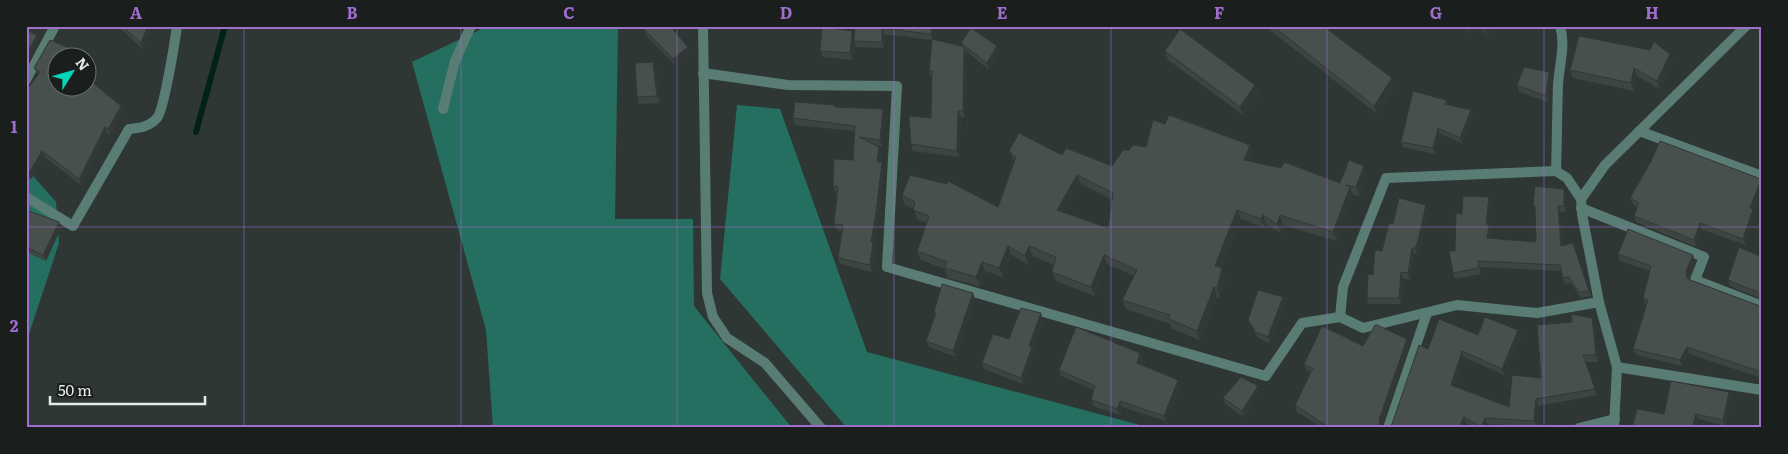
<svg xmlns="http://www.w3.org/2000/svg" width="1788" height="454" font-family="Literata,serif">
  <rect width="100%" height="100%" fill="#2f3735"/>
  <g fill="#246f60">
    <path d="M488,26H618L615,219H693L694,306L792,428H493L486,330L412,62Z"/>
    <path d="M737,105L780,109L867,352L1151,428H847L720,279Z"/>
    <path d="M26,168L56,202L59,243L26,343Z"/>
  </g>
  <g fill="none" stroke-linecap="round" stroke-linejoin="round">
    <path stroke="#03211b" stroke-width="6" d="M196,132L225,26"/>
    <g stroke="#597d74" stroke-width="10">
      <path d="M703,26L707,293L713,317L727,338L765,363L821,428"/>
      <path d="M1560,26C1566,45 1559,66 1558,85C1557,113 1557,142 1556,171L1567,178L1581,199L1582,214L1599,302L1617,367L1614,428"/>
      <path d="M703,73L788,85L897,86L887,267L1266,376L1302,323L1340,317L1363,328L1457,305L1537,313L1599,302"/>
      <path d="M26,80L55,26"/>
      <path d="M443,109L455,61L471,26"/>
      <path d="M1639,131L1762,176"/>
      <path d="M26,197L73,226L129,129C140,128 149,127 157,118C164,110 175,41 177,26"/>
      <path d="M1581,199L1605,165L1746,26"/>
      <path d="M1581,208L1704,257L1695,280L1762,306"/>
      <path d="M1340,317L1343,287L1386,178L1556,171"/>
      <path d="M1617,367L1762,390"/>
      <path d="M1388,428L1427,313"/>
      <path d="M1579,428L1615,419"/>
    </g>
  </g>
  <g fill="#3d4542" fill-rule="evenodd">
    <path d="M117,26H150L152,30L143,49Z"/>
    <path d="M855,26H933V39L963,46L961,43L999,53L989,70L965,50L966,53L965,117H961L959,157L913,151L911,144L931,118L932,77H931L929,71L932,40L907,37L906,36L885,35L884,48L856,47L854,41L853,60L823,57L820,51L854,37Z"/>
    <path d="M1265,26H1323L1395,87L1377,114Z"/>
    <path d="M1464,26H1479L1469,33Z"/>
    <path d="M1480,26H1499L1488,39Z"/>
    <path d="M644,29L688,47L690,54L675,65L646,35Z"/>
    <path d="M50,40L91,57L93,64L88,74V58H58V88H88V79L121,106L123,113L110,135L107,133L81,185L45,157L31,179L26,176V91L38,75L34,68Z"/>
    <path d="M1165,51L1255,85L1259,94L1243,115L1168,60Z"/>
    <path d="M1670,54L1673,62L1660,89L1637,76L1634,91L1573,78L1570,70Z"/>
    <path d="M653,62L656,68L660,103L639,104L637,97Z"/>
    <path d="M1549,72L1552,79L1549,102L1519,92L1517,85Z"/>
    <path d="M1446,100L1448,105L1473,116L1462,143L1440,134L1435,154L1403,147L1401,142Z"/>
    <path d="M835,107L883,109L885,116L882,146L874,145L879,147L881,154L880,162L884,168L878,219L874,245L875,249L872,272L840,264L838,258L842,231L837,230L834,224L837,193H836L833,186L853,160L854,131L795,125L793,118Z"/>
    <path d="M1165,124L1250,145L1253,154L1251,162L1340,183L1368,175L1360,196L1353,195V196L1337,241L1283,225L1281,233L1266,224L1265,228L1241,219L1221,268L1226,278L1220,298L1217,297L1200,340L1172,329L1170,324L1126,309L1122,300L1134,276L1107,264L1095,296L1056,281L1052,272L1054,265L1032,256L1028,265L1011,255L1003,277L985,271L980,286L948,278L945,269L921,260L917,251L927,223L917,219L914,209L905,205L902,195L998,207L1014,161L1009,151L1062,155L1112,166L1129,150L1146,147ZM1081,184L1112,200L1108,228L1064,212Z"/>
    <path d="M1761,179L1762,181V189L1753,211L1755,216L1746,245L1703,230L1696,247L1636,222L1634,216L1637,207L1633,204L1630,198Z"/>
    <path d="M1566,195V212H1560L1563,246L1573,243L1591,296L1581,298L1571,283L1565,284L1561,271L1480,267L1481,274L1455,279L1453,273L1455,251L1462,214L1489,197L1491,203L1488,224L1491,230L1490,238L1536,242L1535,210L1533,206Z"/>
    <path d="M1426,205L1428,211L1420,247L1417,254H1414L1410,280L1403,278L1401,304H1369L1367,298L1373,275L1393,224Z"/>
    <path d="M26,210L59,222L61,228L46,261L26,252Z"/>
    <path d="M1618,254L1695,261L1689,279L1760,306L1762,305V378L1689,354L1682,366L1636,355L1633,349L1646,305L1643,298L1650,271L1620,261Z"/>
    <path d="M1762,257V299L1730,286L1728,280Z"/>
    <path d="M1283,297L1285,304L1270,343L1258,338L1251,326L1248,320Z"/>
    <path d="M975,299L956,357L929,347L926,341L935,316L934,312Z"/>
    <path d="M1043,320L1033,349L1034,353L1023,384L984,369L982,363L1009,339Z"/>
    <path d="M1594,324L1599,362H1586L1597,395L1538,406L1537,427L1487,424L1486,428H1474L1466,423L1464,428H1388L1392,424L1428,349L1478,335L1518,330L1521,336L1504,375L1464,357L1454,387L1509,407L1541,378Z"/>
    <path d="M1407,339L1409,345L1381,426L1385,428H1323L1297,412L1295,405L1311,373L1306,370L1304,364L1363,346Z"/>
    <path d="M1140,353L1142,359L1141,364L1178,380L1180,386L1166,421L1122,407L1120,415L1093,406L1091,400L1094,390L1061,376L1059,370Z"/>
    <path d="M1260,392L1244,417L1225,404L1223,398Z"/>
    <path d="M1729,392L1731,397L1725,426L1699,419L1664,414Z"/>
  </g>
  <g fill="#323836">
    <path d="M148,26H150L152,30L143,49L141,43Z"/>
    <path d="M931,26H933V40L931,34Z"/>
    <path d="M1467,26H1479L1469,33Z"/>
    <path d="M1489,26H1499L1488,39L1485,31Z"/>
    <path d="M882,29L885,35L884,48L882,42Z"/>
    <path d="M852,31L854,37L853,60L850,53Z"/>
    <path d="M37,35L39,41L26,65V55Z"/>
    <path d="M997,46L999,53L989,70L987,63Z"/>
    <path d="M688,47L690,54L675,65L673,59Z"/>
    <path d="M964,47L966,53L965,117L963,111Z"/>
    <path d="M1670,54L1673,62L1660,89L1657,81Z"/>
    <path d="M91,57L93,64L88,74V63Z"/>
    <path d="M653,62L656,68L660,103L657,96Z"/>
    <path d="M1634,68L1637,76L1634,91L1631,83Z"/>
    <path d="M1549,72L1552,79L1549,102L1546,96Z"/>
    <path d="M1392,78L1395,87L1377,114L1374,106Z"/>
    <path d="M1255,85L1259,94L1243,115L1240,107Z"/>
    <path d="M121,106L123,113L110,135L108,129Z"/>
    <path d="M883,109L885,116L882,146L880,140Z"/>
    <path d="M1471,110L1473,116L1462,143L1460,138Z"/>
    <path d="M958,111L961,117L959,157L957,151Z"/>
    <path d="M105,127L107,133L81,185L79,179Z"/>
    <path d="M1438,128L1440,134L1435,154L1433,148Z"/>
    <path d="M1250,145L1253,154L1248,170L1244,160Z"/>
    <path d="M879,147L881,154L879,168L877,162Z"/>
    <path d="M42,151L45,157L31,179L29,173Z"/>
    <path d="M882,162L884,168L878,219L874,245L875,249L872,272L870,265L871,242Z"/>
    <path d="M1364,166L1368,175L1360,196L1356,187Z"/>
    <path d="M1077,175L1081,184L1060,219L1057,210Z"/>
    <path d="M1761,179L1762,181V189L1753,211L1755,216L1746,245L1743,239L1750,208Z"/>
    <path d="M1350,187L1353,196L1337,241L1333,232Z"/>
    <path d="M1564,189L1566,195V212L1564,206Z"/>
    <path d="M1489,197L1491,203L1488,230L1486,224Z"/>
    <path d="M1426,205L1428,211L1420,247L1417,254L1415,248Z"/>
    <path d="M1558,206L1560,212L1563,252L1561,246Z"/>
    <path d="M1237,210L1241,219L1218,275L1215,266Z"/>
    <path d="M1263,215L1266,224L1265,228L1261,219Z"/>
    <path d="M1280,215L1283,225L1281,233L1277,224Z"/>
    <path d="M59,222L61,228L46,261L43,255Z"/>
    <path d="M1700,223L1703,230L1696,247L1694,240Z"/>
    <path d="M1489,224L1491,230L1490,244L1487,238Z"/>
    <path d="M1008,246L1011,255L1003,277L999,268Z"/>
    <path d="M1029,246L1032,256L1028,265L1025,256Z"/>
    <path d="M1412,248L1414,254L1410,280L1408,273Z"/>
    <path d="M1104,255L1107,264L1095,296L1091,287Z"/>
    <path d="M1693,255L1695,261L1688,278L1689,284L1687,278L1686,271Z"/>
    <path d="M982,262L985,271L980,286L976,277Z"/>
    <path d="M1222,268L1226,278L1220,298L1217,288Z"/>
    <path d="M1401,272L1403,278L1401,304L1399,298Z"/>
    <path d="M1214,287L1217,297L1200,340L1197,331Z"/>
    <path d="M973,293L975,299L956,357L953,351Z"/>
    <path d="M1283,297L1285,304L1270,343L1268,337Z"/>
    <path d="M1041,313L1043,320L1033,349L1034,353L1023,384L1021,378L1029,346Z"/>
    <path d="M1592,318L1594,324L1599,362L1596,355Z"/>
    <path d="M1518,330L1521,336L1504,375L1502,369Z"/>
    <path d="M1407,339L1409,345L1381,426L1382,428H1381L1379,420Z"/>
    <path d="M1687,347L1689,354L1682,366L1680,360Z"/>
    <path d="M1462,351L1464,357L1453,391L1451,385Z"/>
    <path d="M1140,353L1142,359L1139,368L1137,363Z"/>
    <path d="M1178,380L1180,386L1166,421L1164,416Z"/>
    <path d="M1258,386L1260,392L1244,417L1242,411Z"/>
    <path d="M1729,392L1731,397L1725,426L1723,420Z"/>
    <path d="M1536,399L1538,406L1537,427L1534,421Z"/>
    <path d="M1120,401L1122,407L1120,415L1117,409Z"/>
    <path d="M1696,414L1699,419L1696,428H1692Z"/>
    <path d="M1464,417L1466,423L1464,428H1459Z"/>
    <path d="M1485,418L1487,424L1486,428H1481Z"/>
  </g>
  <g fill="#47504d" stroke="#323836" fill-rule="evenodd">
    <path d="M122,26H148L141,43Z"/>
    <path d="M652,26H670L688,47L673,59L644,29Z"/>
    <path d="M855,26H931V34L904,31V30L882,29V42L854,41Z"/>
    <path d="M1273,26H1323L1392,78L1374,106Z"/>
    <path d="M1482,26H1489L1485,31Z"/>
    <path d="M822,27L852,31L850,53L820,51Z"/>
    <path d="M971,28L997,46L987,63L961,43Z"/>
    <path d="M1180,29L1255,85L1240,107L1165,51Z"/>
    <path d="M26,30L37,35L26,55Z"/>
    <path d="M1579,36L1650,50L1654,42L1670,54L1657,81L1634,68L1631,83L1570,70Z"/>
    <path d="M932,39L964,47L963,111H958L957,151L911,144L909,116L931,118L932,71H929Z"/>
    <path d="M50,40L91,57L88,63V58H58V88H88V79L121,106L108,129L105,127L79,179L42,151L29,173L26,171V91L40,72L34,68Z"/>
    <path d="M653,62L657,96L637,97L635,63Z"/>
    <path d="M1524,67L1549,72L1546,96L1517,85Z"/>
    <path d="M1413,91L1446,100L1445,104L1471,110L1460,138L1438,128L1433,148L1401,142Z"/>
    <path d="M795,102L835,105V107L883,109L880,140L859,137L879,147L877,162H882L876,213L871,242H873L870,265L838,258L843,225L834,224L838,187L833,186L834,159L853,160L855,126L793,118Z"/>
    <path d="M1169,115L1250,145L1244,160L1281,168L1284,162L1340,183L1349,160L1364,166L1356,187L1346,185L1350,187L1333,232L1280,215L1277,224L1263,215L1261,219L1237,210L1215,266L1222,268L1217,288L1214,287L1197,331L1169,319L1170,315L1122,300L1137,270L1104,255L1091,287L1052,272L1056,257L1029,246L1025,256L1008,246L999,268L982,262L976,277L945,268L947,262L917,251L929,216L913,210L915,202L902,195L910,175L947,184L948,181L998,207L1016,157L1009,151L1019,133L1062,155L1066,148L1112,166L1123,150H1129L1133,145L1146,147L1153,120L1165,124ZM1077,175L1113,193L1108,228L1057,210Z"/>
    <path d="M1660,141L1761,179L1750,208L1753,209L1743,239L1700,223L1694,240L1634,216L1639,203L1630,198L1651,161Z"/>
    <path d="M1535,186L1564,189V206H1558L1561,246L1573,243L1589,291L1579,292L1569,277L1563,278L1560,265L1478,261L1479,268L1453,273L1449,251H1455L1456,213L1462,214L1463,196L1489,197L1486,224H1489L1487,238L1536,242L1535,206H1533Z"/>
    <path d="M1399,198L1426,205L1418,241L1415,248H1412L1408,273L1401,272L1399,298H1367L1368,274L1373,275L1375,250L1382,251L1389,223L1393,224Z"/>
    <path d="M26,210L59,222L43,255L26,247Z"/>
    <path d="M1628,229L1693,255L1686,271L1687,278L1690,280L1760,306L1762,305V372L1687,347L1680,360L1633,349L1648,300L1643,298L1651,266L1618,254Z"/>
    <path d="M1739,247L1762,257V294L1728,280Z"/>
    <path d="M942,284L973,293L953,351L926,341L936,313L934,312Z"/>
    <path d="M1258,290L1283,297L1268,337L1256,332L1248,320Z"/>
    <path d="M1021,308L1041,313L1029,346L1032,347L1021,378L982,363L993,334L1009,339Z"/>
    <path d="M1571,314L1592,318L1596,355H1583L1595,389L1536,399L1534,421L1485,418L1481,427L1464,417L1459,428H1437L1431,425L1430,428H1388L1392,424L1419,345L1428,349L1439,319L1478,335L1485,317L1518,330L1502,369L1462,351L1451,385L1509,407L1512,375L1541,378L1537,325L1572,322Z"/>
    <path d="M1375,325H1377L1407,339L1379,420L1380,426L1385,428H1330L1295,405L1313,368L1304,364L1322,326L1363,346Z"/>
    <path d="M1076,327L1140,353L1137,363L1178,380L1164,416L1120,401L1117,409L1091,400L1095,386L1059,370Z"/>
    <path d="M1241,377L1258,386L1242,411L1223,398Z"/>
    <path d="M1671,381L1729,392L1723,420L1696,414L1692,428H1632L1637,409L1664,414Z"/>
  </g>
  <path fill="none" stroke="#a06fce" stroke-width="1" stroke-opacity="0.55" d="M244,26V428M461,26V428M677,26V428M894,26V428M1111,26V428M1327,26V428M1544,26V428M26,227H1762"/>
  <rect width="1788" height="454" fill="none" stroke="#1a1e1d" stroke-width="55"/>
  <g transform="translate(72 72) rotate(53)"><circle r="24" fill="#1a1e1d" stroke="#6c706f"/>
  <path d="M0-4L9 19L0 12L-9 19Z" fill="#05d5b6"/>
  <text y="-8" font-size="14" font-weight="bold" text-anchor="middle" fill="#e6ebea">N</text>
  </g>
  <path d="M50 396v8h155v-8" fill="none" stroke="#e6ebea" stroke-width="2.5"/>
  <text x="58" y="396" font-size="15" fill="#e6ebea" stroke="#1a1e1d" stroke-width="4" paint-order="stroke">50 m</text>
  <rect x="28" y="28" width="1732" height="398" fill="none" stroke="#a06fce" stroke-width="2"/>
  <g font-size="16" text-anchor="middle" font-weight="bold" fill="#a06fce">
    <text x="136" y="19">A</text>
    <text x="352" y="19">B</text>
    <text x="569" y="19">C</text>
    <text x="786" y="19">D</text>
    <text x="1002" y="19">E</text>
    <text x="1219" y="19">F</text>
    <text x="1436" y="19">G</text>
    <text x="1652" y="19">H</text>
    <text x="14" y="133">1</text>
    <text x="14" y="332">2</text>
  </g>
</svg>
